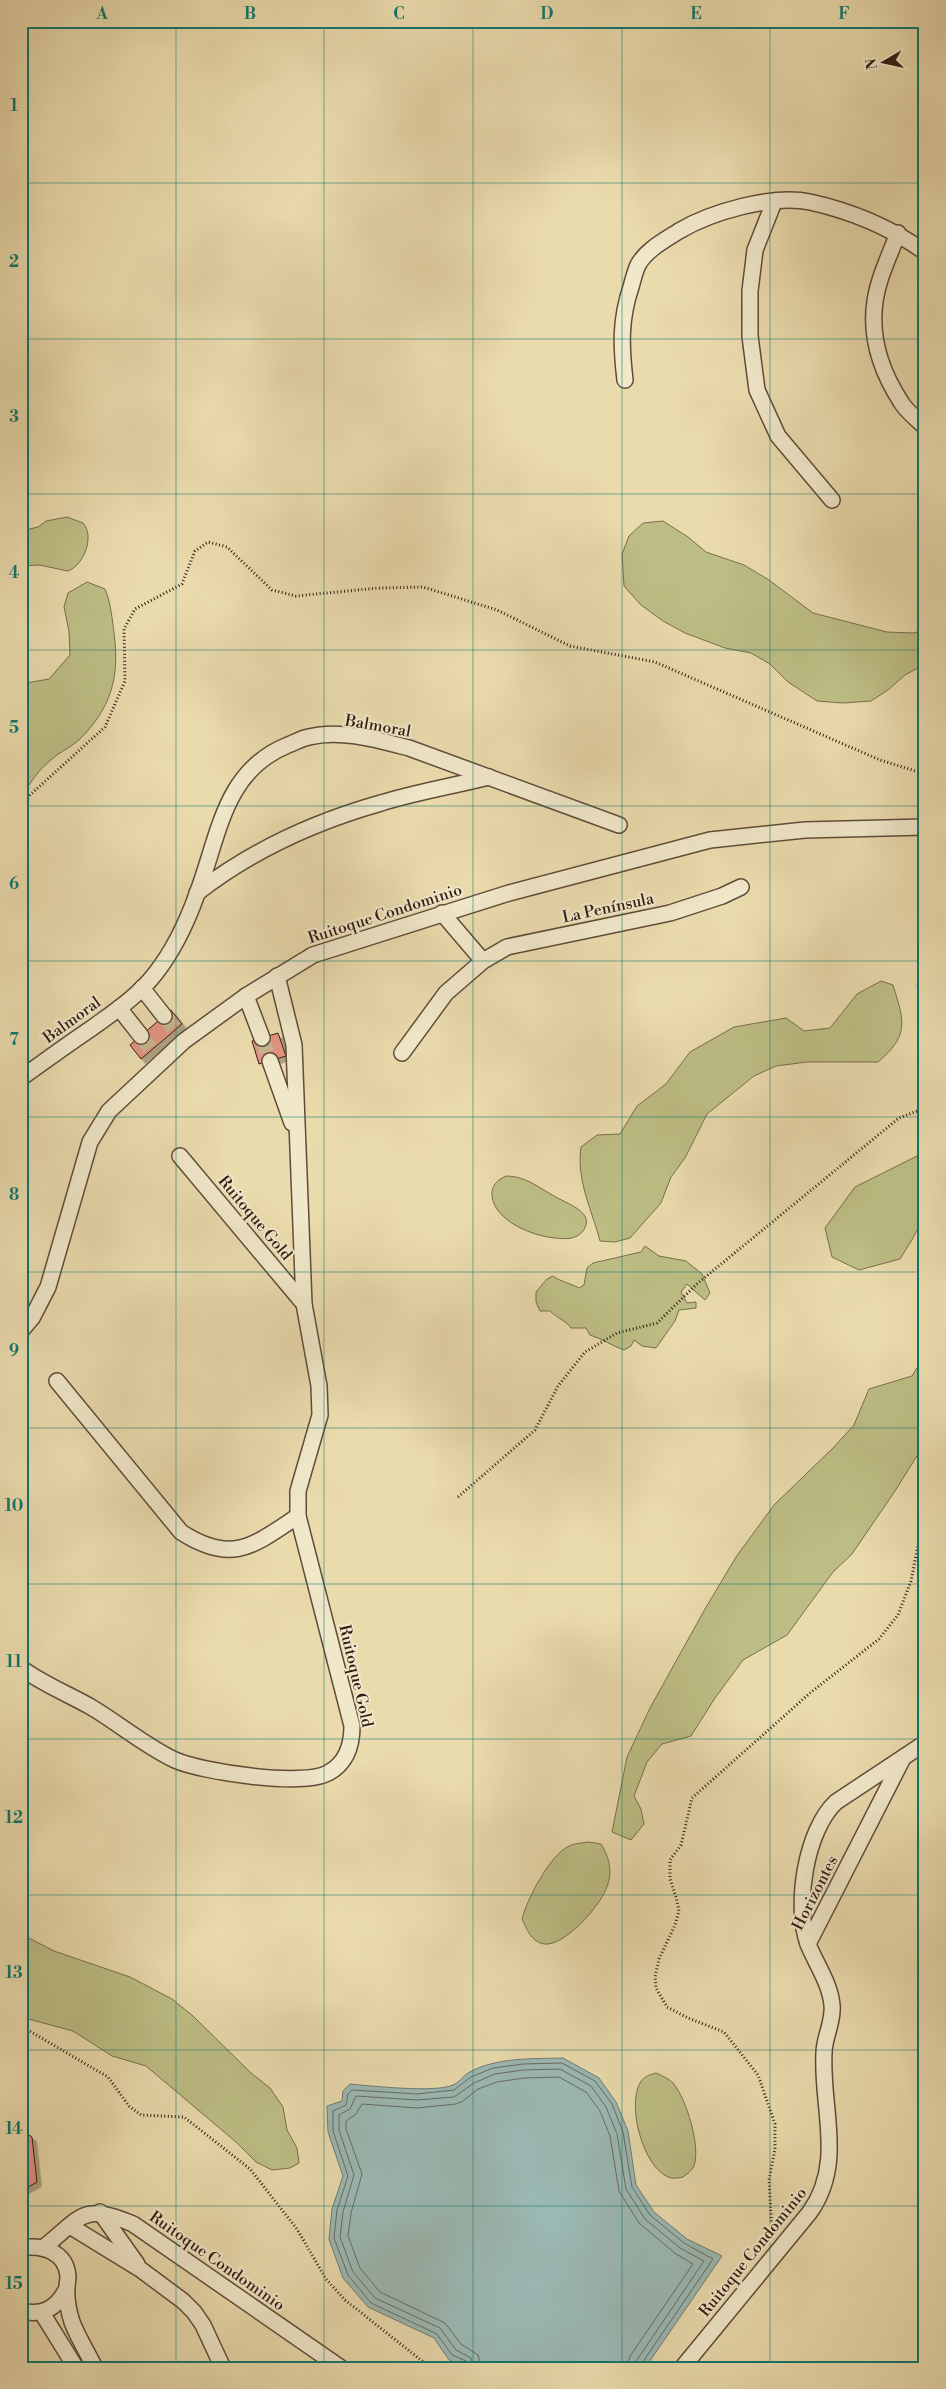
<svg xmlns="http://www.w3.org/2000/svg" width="946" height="2389" font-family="'Libre Bodoni',serif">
  <defs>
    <filter id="shadow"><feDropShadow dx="4.5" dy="4.5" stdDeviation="0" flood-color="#0004"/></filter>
  </defs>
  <rect width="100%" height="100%" fill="#eadbad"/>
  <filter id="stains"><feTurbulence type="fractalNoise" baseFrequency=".004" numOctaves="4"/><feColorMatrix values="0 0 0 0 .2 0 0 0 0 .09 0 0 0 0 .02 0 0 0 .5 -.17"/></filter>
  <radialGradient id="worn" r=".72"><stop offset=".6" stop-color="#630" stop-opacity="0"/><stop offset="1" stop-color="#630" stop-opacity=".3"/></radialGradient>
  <g fill="#bdbe85" stroke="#786e4c">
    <path d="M67,517L83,523C95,536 84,565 68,571L39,565L21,566V531L38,527L46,521Z"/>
    <path d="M663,521L688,537L706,552L744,565L769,580L813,613L887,632L913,633L925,630V664L905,675L888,690L871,701L843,703L817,701L788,682L770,664L751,653L725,648L685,633L663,621L641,605L624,586L622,554L629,536L643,523Z"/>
    <path d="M87,582L105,589C111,604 112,618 114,633C120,678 111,708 79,740C72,746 64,750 57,755C40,768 31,780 21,799V684L49,679L70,655L69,631L64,607L68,593Z"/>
    <path d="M881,981L893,985C904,1021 910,1035 878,1062H807L776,1066L754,1076L707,1114L685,1158L671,1177L661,1203L630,1238L615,1242L600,1241C592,1210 576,1180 581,1147L597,1135L620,1134L637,1106L666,1084L690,1052L734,1027L786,1018L804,1031L830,1028L857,994Z"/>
    <path d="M925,1152V1214L913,1238L900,1259L859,1270L832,1257L825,1228L855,1187Z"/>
    <path d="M506,1176C525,1176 538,1187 554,1196C565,1203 597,1212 583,1231C576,1240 565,1239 555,1238C532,1236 495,1221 492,1196C491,1186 497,1180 506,1176Z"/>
    <path d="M645,1246L659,1256L686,1261L702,1274L710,1293L705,1300L687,1284L681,1292L687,1303L696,1302V1308L679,1310L675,1321L656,1348L642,1346L634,1340L631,1346L624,1350C612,1346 603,1339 590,1335L586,1328H571C565,1320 557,1318 550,1311H540L536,1302V1292L547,1279L553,1276C561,1282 570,1283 579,1288L584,1285L587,1268L593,1263L641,1252Z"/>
    <path d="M925,1355V1443L895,1491L852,1554L833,1572L787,1635L743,1660L715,1698L691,1736L662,1744L647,1762L634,1796L641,1809L644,1824L631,1840L612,1832L627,1757L650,1708L705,1609L736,1557L774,1505L833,1448L854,1425L869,1389L912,1376Z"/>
    <path d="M589,1842L601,1844C610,1858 613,1874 606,1889C600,1906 564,1947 544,1944C531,1942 527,1929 522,1919C527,1899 550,1855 569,1846C575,1843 583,1843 589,1842Z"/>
    <path d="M21,1934L54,1951L130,1977L172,1999L193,2016L251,2073L270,2088L283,2107L287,2130L297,2148L299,2163L290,2168L272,2170L256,2162L236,2142L146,2066L112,2056L73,2031L21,2017Z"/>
    <path d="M656,2073C662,2076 668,2078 673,2083C686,2098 701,2146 694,2166C692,2171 687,2174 683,2177C679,2178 673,2179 668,2177C643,2166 627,2107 640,2083C643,2077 649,2075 656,2073Z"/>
  </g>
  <g fill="#9bb9b4" stroke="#717b74">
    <path d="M925,975V1016L917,984L921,976Z"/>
    <path d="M563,2058L599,2078L616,2102L628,2131L636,2185L654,2212L687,2239L722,2256L645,2368H468L449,2360L434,2338L368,2307L343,2278L329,2239L332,2209L343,2176L328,2132L327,2106L342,2101L343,2091L350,2084C371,2086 436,2093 453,2085C459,2083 463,2076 468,2073C496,2057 532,2059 563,2058Z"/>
  </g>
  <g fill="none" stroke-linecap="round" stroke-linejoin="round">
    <g stroke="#666b64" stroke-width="1">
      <path d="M468,2368L466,2361L452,2355L437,2334L371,2303L348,2275L334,2238L337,2210L348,2176L333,2131V2111L346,2105L348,2094L352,2090L417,2094L454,2090L471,2077L493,2068L523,2064L562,2063L595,2081L612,2104L623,2132L632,2187L650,2215L684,2243L713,2259L642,2363L641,2368"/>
      <path d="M474,2368L471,2358L456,2350L440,2328L375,2298L353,2272L340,2237L343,2212L354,2175L339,2130V2115L350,2109L356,2096L417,2100L454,2097L474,2083L495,2074L523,2070L560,2069L591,2086L606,2107L617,2134L626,2189L645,2219L680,2248L704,2261L637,2360L635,2368"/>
      <path d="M482,2368L478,2355L461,2344L445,2323L380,2292L360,2268L348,2236L351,2213L362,2174L346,2129V2121L356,2114L362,2104L417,2108L456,2104L463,2101L478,2089L497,2082L524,2078L559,2077L586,2092L600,2111L610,2136L619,2191L639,2223L676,2254L693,2264L630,2356L627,2368"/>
    </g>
  </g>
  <g fill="#e29482" stroke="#321d14" filter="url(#shadow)">
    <path d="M171,1010L182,1024L141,1059L130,1045Z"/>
    <path d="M278,1033L286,1056L259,1064L252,1041Z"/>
    <path d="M21,2130L32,2137L37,2182L21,2191Z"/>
  </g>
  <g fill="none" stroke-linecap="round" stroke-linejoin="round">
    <g stroke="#c5b58e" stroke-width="15" stroke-dasharray="15 8" stroke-linecap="butt">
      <path d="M164,1016L175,1030"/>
      <path d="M141,1036L151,1050"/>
      <path d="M262,1038L270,1061"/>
    </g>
    <g stroke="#604c3a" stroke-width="18">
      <g id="minor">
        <path d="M774,202L755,250L750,291V336L757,390L778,436L832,500"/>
        <path d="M898,233C892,249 885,264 880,280C866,323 877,365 901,402C906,411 917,419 925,427"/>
        <path d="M625,380C621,346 620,320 631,287C633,280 635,271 638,265C646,250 665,240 679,231C711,212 773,194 810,202C851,211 891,228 925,252"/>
        <path d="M197,893C252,850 314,822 381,803C416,792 453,786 489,777"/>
        <path d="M442,913L483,961"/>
        <path d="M142,988L164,1016"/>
        <path d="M246,996L262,1038"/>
        <path d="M119,1008L141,1036"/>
        <path d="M402,1053L446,993L483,961L507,947L670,913L722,896L741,887"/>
        <path d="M270,1061L292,1123"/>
        <path d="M21,1078C45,1061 68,1044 92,1028C114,1012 138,996 155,974C174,950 187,922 197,894C219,837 223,771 288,745C294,743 302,738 309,737C341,729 378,740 409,748L619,825"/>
        <path d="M180,1156L304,1304"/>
        <path d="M21,1331L32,1318L48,1287L90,1142L109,1111L184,1041L246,996L313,955L509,893L710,840L805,830L925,827"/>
        <path d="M57,1381L181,1532C232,1565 253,1546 298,1516"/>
        <path d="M21,1668C43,1684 68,1694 91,1707C118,1723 147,1747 175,1760C202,1772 303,1787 328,1773C347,1763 352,1745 352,1726L298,1516V1491L320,1415L319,1386L304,1304L294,1045L277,976"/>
        <path d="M808,1944L903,1758"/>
        <path d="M100,2212L137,2264"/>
        <path d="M70,2226L140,2269L183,2301L194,2312L203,2325L223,2368"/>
        <path d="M44,2247C82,2217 82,2202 133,2224L341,2368"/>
        <path d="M21,2248C42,2244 66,2252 68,2276C68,2280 67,2284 67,2288C66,2298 69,2313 72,2322C78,2338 88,2353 95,2368"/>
        <path d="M21,2311C42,2316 56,2309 66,2290"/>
        <path d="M42,2313L76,2368"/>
        <path d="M682,2368L810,2212C845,2162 821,2109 824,2053C824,2037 834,2021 832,2005C830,1983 816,1964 808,1944C794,1905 806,1830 836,1802L925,1743"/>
      </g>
    </g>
    <g stroke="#321d14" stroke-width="3" stroke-dasharray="1 2.5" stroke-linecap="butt">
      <path d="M21,811L30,795L105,727L125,681L124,629L135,609L182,584L195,551L208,542L227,547L272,590L296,596L378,588L423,587L497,610L570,646L655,662L880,760L925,774"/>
      <path d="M458,1497L535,1430L558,1386L585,1352L617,1333L657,1323L698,1283L899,1118L925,1108"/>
      <path d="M21,2026L108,2077L129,2106L141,2115L184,2117L250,2169L297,2229L326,2279L345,2300L431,2368"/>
      <path d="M772,2232L769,2180L775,2149V2124L758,2075L724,2032L688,2018L667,2007L656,1988L655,1977L659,1959L675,1925L679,1911L676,1897L670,1879V1860L681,1845L692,1798L810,1693L879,1639L898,1615L911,1581L925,1510"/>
    </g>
    <use href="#minor" stroke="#f1e8ca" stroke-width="15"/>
  </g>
  <path fill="none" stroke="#0f766e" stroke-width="1" stroke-opacity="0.55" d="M176,21V2368M324,21V2368M473,21V2368M622,21V2368M770,21V2368M21,183H925M21,339H925M21,494H925M21,650H925M21,806H925M21,961H925M21,1117H925M21,1272H925M21,1428H925M21,1584H925M21,1739H925M21,1895H925M21,2050H925M21,2206H925"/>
  <g text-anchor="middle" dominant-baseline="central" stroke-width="4" stroke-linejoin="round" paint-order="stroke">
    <g font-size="16" fill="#321d14" stroke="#f1e8ca">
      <text transform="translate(378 726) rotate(10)">Balmoral</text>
      <text transform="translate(608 908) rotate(-12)">La Península</text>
      <text transform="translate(385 914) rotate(-18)">Ruitoque Condominio</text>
      <text transform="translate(72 1020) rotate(-36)">Balmoral</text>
      <text transform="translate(255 1218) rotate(50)">Ruitoque Gold</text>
      <text transform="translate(356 1676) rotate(77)">Ruitoque Gold</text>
      <text transform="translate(815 1893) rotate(-63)">Horizontes</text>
      <text transform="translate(753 2252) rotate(-51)">Ruitoque Condominio</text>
      <text transform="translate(217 2261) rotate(35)">Ruitoque Condominio</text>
    </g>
  </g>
  <rect width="946" height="2389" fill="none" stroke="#eadbad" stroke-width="55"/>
  <g transform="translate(884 62) rotate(261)" stroke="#f1e8ca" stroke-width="4" paint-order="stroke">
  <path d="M0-4L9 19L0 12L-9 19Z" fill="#321d14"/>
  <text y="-8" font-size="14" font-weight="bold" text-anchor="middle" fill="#321d14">N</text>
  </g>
  <rect x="28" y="28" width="890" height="2334" fill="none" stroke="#0f766e" stroke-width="2"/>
  <g font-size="16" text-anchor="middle" font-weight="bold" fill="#0f766e">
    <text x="102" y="19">A</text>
    <text x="250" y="19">B</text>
    <text x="399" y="19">C</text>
    <text x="547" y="19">D</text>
    <text x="696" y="19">E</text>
    <text x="844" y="19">F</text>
    <text x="14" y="111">1</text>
    <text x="14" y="267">2</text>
    <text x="14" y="422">3</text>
    <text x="14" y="578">4</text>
    <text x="14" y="733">5</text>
    <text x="14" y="889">6</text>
    <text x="14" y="1045">7</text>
    <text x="14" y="1200">8</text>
    <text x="14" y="1356">9</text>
    <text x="14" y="1511">10</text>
    <text x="14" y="1667">11</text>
    <text x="14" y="1823">12</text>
    <text x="14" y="1978">13</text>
    <text x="14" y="2134">14</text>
    <text x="14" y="2289">15</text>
  </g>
  <rect width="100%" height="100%" filter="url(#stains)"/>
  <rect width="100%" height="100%" fill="url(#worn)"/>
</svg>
